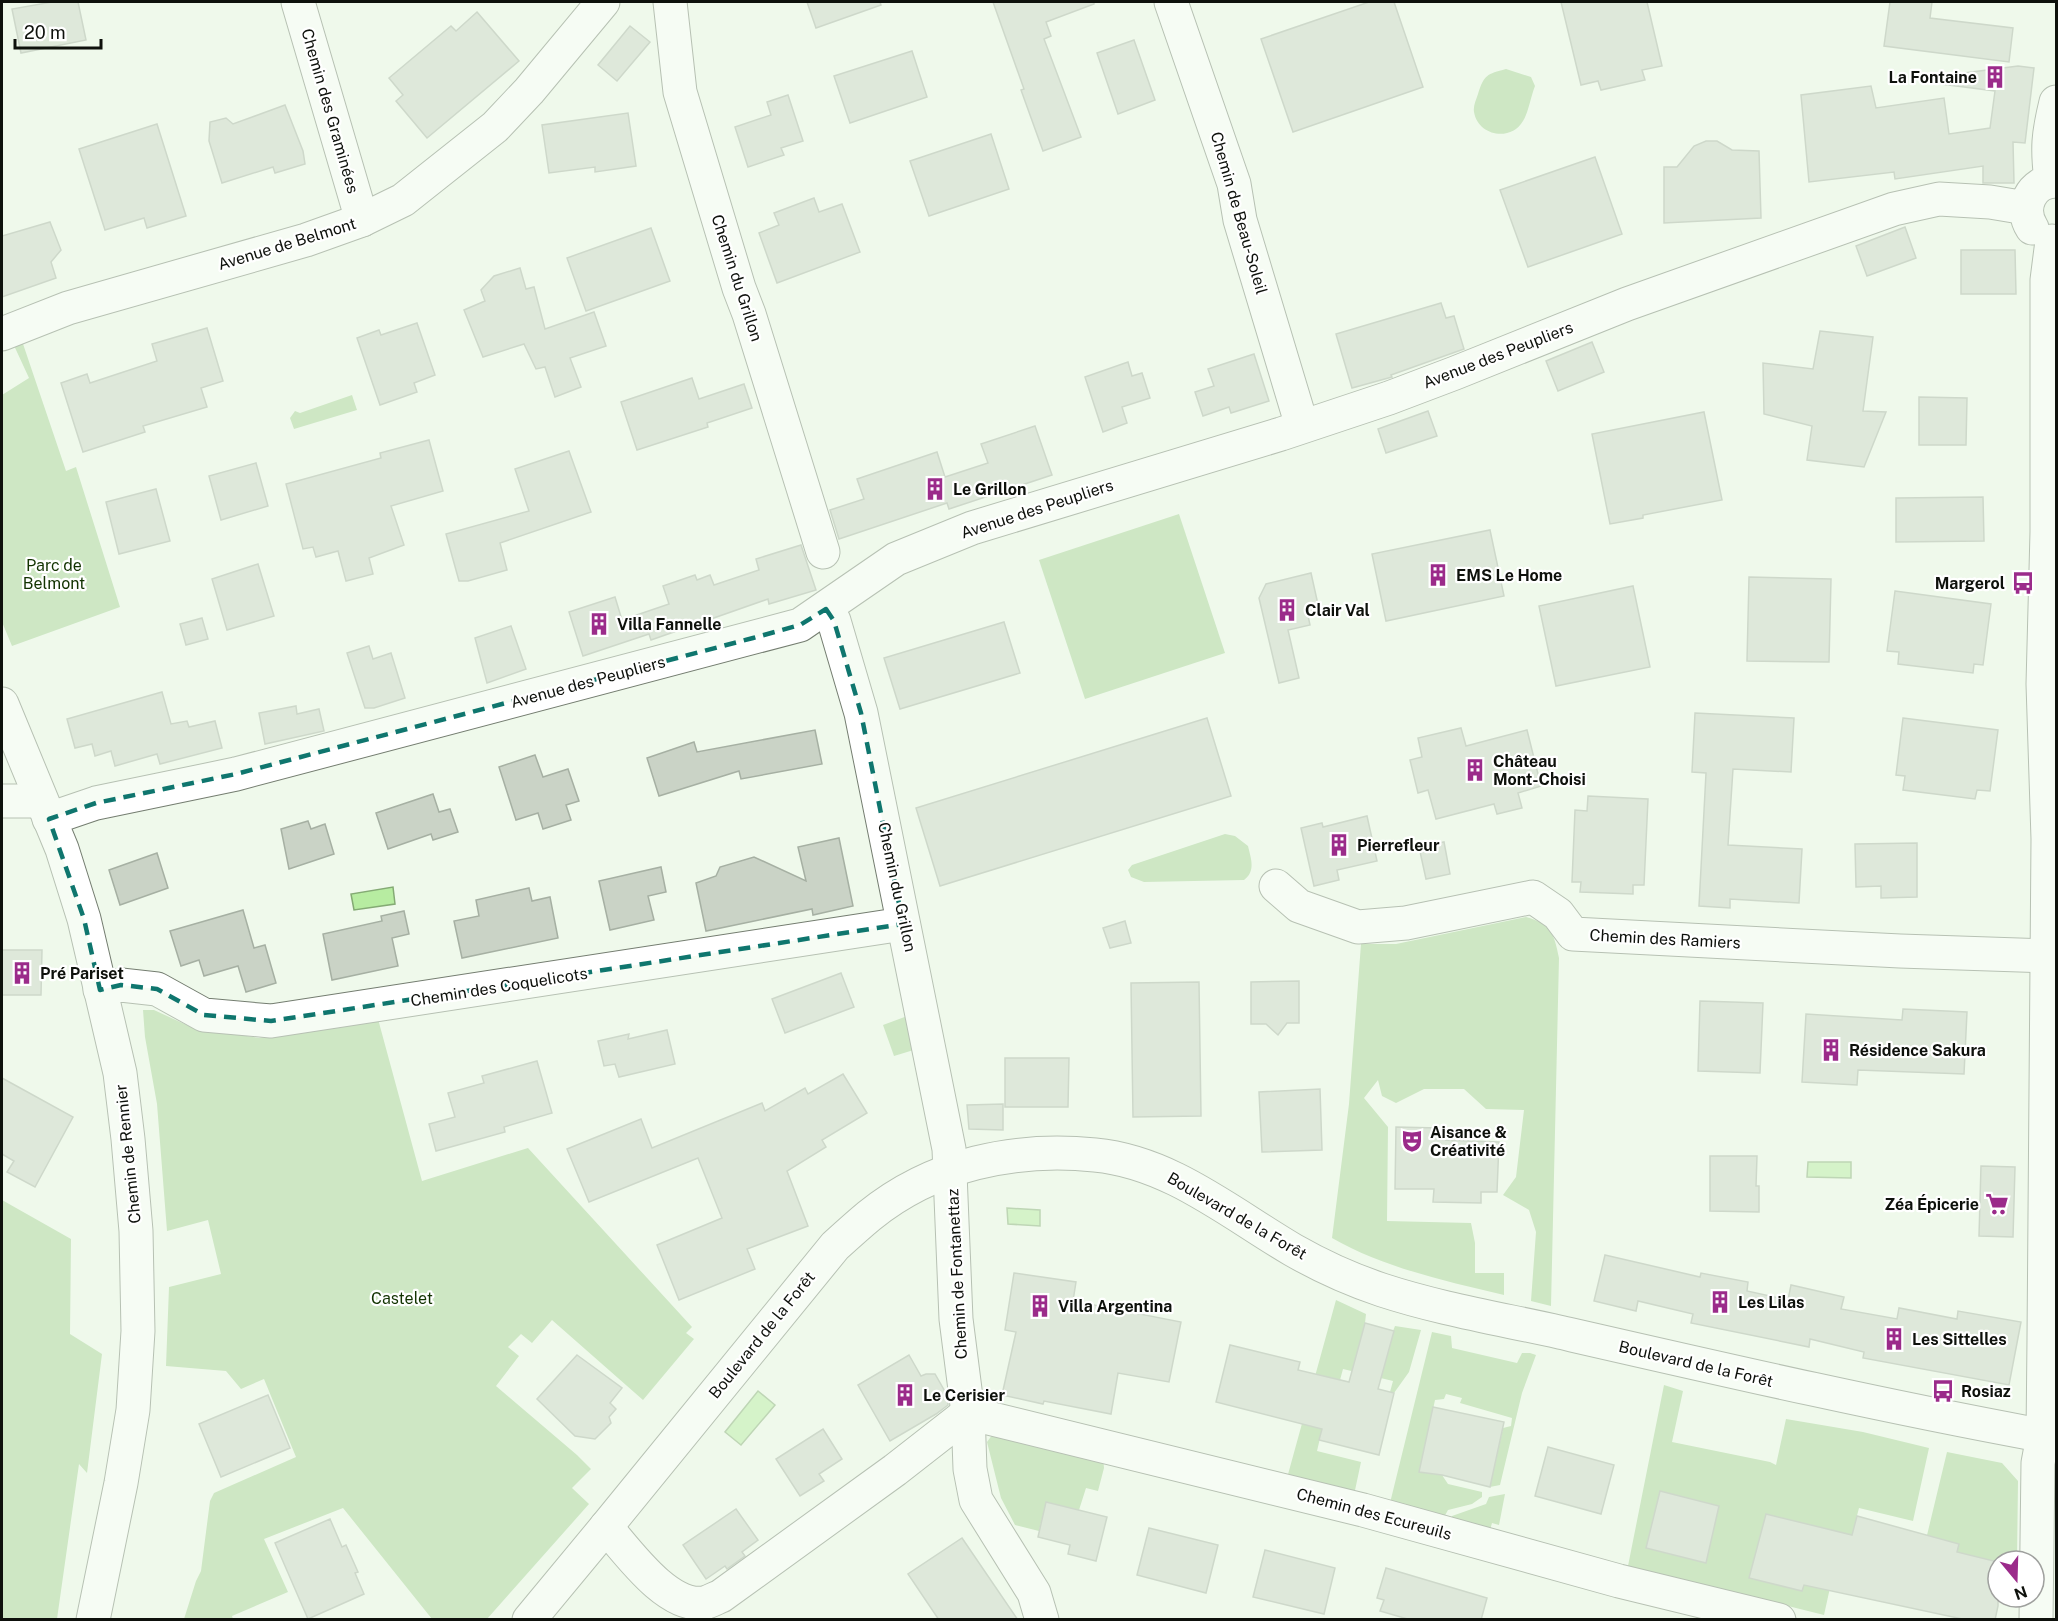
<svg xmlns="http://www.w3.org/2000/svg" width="2058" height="1621" font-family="'Public Sans',sans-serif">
  <rect width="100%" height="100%" fill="#eff9eb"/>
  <g fill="#a6d096">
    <path d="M1506,69L1531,77L1535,86C1531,96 1528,114 1523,121C1511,142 1478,136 1474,112C1473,106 1476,100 1478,94C1484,75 1487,74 1506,69Z"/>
    <path d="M20,335L66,471L76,467L120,607L12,646L2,622V395L29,378L11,339Z"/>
    <path d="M352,395L357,410L294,429L290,418L295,411L300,413Z"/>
    <path d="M1179,514L1225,653L1085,699L1039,560Z"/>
    <path d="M1225,834L1235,836L1248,846C1251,859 1256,871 1244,880L1144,882L1131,877L1128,870L1132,865Z"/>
    <path d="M1526,917C1551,924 1554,933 1559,958L1551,1306L1531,1301L1536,1232L1529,1210L1503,1195L1516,1177L1524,1110L1486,1109L1464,1089H1424L1396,1103L1382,1096L1378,1080L1364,1098L1388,1127L1387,1221L1471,1223L1475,1243V1273H1504V1295C1446,1281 1384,1268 1332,1238L1349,1104L1361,944H1396Z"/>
    <path d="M143,1010H154L191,1027L259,1038L378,1019L422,1181L528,1148L692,1327L686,1333L694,1339L643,1400L552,1320L532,1343L521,1334L508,1347L519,1356L496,1386L577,1455L591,1469L572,1488L589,1504L487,1619H432L343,1508L264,1539L288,1592L232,1616L233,1619H184L196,1581L201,1571L210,1501L214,1493L296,1457L264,1379L241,1389L226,1371L166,1366L169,1287L221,1274L208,1220L167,1231L157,1104L145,1037Z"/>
    <path d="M910,1015L917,1049L894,1056L883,1025Z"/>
    <path d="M2,1200L71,1239L70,1334L102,1354L87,1473L79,1464L57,1619H2Z"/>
    <path d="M1336,1300L1366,1314L1365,1323L1393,1331L1395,1326L1421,1330L1409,1372L1394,1393L1390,1392L1393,1381L1343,1369L1340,1380L1334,1379L1317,1451L1361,1462L1354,1495L1287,1478Z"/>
    <path d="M1432,1332L1451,1336L1452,1348L1517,1363L1522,1353H1530L1536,1355L1522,1393L1500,1485L1490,1487L1503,1428L1511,1426L1512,1418L1460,1403L1462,1398L1446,1394L1444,1399L1435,1400L1420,1472L1442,1475L1448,1484L1482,1492V1497L1472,1504L1448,1510L1443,1519L1390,1503Z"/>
    <path d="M1664,1385L1683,1391L1672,1442L1770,1462L1776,1465L1786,1419L1863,1432L1929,1448L1913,1521L1859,1508L1846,1558L1837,1556L1824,1615L1628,1566Z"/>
    <path d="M995,1431L1103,1456L1104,1468L1098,1491L1086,1488L1079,1510L1046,1502L1039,1531L1015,1525L1001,1498L987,1442Z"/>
    <path d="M1947,1452L2002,1463L2018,1481L2017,1561L1998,1562L1945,1550L1910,1606Z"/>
    <path d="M1505,1494L1499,1525L1492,1523L1490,1530L1451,1519L1452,1516L1486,1504L1489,1497Z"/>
  </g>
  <g fill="#b7eca1" stroke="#84aa74" stroke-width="1.5">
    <path d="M393,887L395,904L354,910L351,894Z"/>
    <path d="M1808,1162H1851V1178L1807,1177Z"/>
    <path d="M1007,1208L1040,1210V1226L1008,1224Z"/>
    <path d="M758,1391L775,1405L741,1445L725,1432Z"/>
  </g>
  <g fill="#cad3c6" stroke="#a6b0a3" stroke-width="1.5">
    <path d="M52,2H78L86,40L21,53L12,9Z"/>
    <path d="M807,2H880L881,5L816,28Z"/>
    <path d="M993,2H1094V4L1046,22L1051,36L1044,39L1081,137L1043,151L1021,90L1024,89Z"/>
    <path d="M1369,2H1394L1423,87L1293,132L1261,39Z"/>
    <path d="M1561,2H1647L1662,66L1642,70L1645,80L1601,90L1598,81L1581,85Z"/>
    <path d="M1890,2H1932L1930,18L2013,28L2009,62L1884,46Z"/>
    <path d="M477,12L519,61L427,138L396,101L403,95L389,78L451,26L456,31Z"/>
    <path d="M630,26L650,42L617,81L598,65Z"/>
    <path d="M1134,40L1155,100L1118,114L1097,53Z"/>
    <path d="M912,51L927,97L850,123L834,76Z"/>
    <path d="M2018,66L2034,68L2025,143L2013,142L2014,183H1983V166L1895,179L1894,172L1809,182L1801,95L1871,86L1876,108L1944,98L1949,134L1990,128L1995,91L1941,84V76Z"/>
    <path d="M788,95L803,141L781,148L784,155L748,167L735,127L771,115L767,102Z"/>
    <path d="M285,105L303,151L305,164L275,173L273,167L222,183L209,141L210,122L226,118L233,124Z"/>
    <path d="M628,113L636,166L595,172V167L549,173L542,125Z"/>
    <path d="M157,124L186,216L147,228L144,218L105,230L79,149Z"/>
    <path d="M991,134L1009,189L929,216L910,161Z"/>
    <path d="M1706,141H1717L1732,150L1759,151L1761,218L1664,223V167H1677L1694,146Z"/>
    <path d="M1595,157L1622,234L1528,267L1500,190Z"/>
    <path d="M814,198L819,212L842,204L860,252L777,283L759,233L779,225L774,213Z"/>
    <path d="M50,222L61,250L51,262L56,278L2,297V236Z"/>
    <path d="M1905,227L1916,258L1867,276L1856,246Z"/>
    <path d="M651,228L670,281L586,311L567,258Z"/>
    <path d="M1961,250H2015L2016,294H1961Z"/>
    <path d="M520,268L526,289L534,287L545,329L594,312L606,346L570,358L581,387L555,397L545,367L536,369L524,344L483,357L464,310L485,301L481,290L494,276Z"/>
    <path d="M1441,303L1446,318L1454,316L1464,349L1391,375L1392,377L1352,388L1336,334Z"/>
    <path d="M417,323L435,375L414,383L417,392L380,405L357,338L379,330L381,335Z"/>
    <path d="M207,328L223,381L201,388L207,407L143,426L145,432L83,452L61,383L87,374L90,383L157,361L152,344Z"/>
    <path d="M1820,331L1873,337L1863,411L1886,412L1864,467L1807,460L1812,426L1764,414L1763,363L1813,369Z"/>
    <path d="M1592,342L1604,372L1558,391L1546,361Z"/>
    <path d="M1254,354L1269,401L1231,413L1229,407L1203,416L1195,392L1214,386L1208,369Z"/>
    <path d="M1128,362L1132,376L1142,373L1150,398L1122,407L1127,423L1103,432L1085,377Z"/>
    <path d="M692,378L699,399L744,384L752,408L707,423L708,427L637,450L621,402Z"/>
    <path d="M1919,397L1967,398L1966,445H1919Z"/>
    <path d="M1428,411L1437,436L1386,453L1378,429Z"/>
    <path d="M1704,412L1722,500L1643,515V518L1610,524L1592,434Z"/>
    <path d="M1035,426L1052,475L949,509L947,503L839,539L830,510L864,499L857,479L937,452L945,477L988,463L981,444Z"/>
    <path d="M429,440L443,491L391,506L404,545L369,558L373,574L346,581L338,551L316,557L313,547L303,549L286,484L381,458L380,453Z"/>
    <path d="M569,451L591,512L500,543L507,570L468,581H459L446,534L529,511L515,469Z"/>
    <path d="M256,463L268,506L221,520L209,476Z"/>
    <path d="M156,489L170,541L119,554L106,502Z"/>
    <path d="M1983,497L1984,541L1896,542V498Z"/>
    <path d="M1490,530L1504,596L1386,621L1372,554Z"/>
    <path d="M801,545L816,590L769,604L768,599L651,640L649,634L583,656L569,612L615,597L622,620L669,604L663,586L695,575L697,580L710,575L714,585L759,570L756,559Z"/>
    <path d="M258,564L274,616L227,630L212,579Z"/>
    <path d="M1311,573L1319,609L1307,611L1310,625L1288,630L1299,678L1279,683L1259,598L1266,584Z"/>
    <path d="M1749,577L1831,579L1829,662L1747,661Z"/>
    <path d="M1633,586L1650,667L1556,686L1539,606Z"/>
    <path d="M1895,591L1991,604L1983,665L1974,664L1973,673L1898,664L1899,652L1887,651Z"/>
    <path d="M202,618L208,639L186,645L180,624Z"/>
    <path d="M1004,622L1020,673L900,709L884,658Z"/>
    <path d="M511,626L526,669L487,683L475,638Z"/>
    <path d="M369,646L373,659L391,653L405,698L374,708H365L347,653Z"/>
    <path d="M162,692L171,724L187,721L189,727L215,721L222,748L160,764L157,754L115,766L111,751L95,756L92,744L75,748L67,719Z"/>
    <path d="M296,706L297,714L319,709L324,731L265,744L259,713Z"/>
    <path d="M1695,713L1794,718L1791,772L1733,769L1728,845L1802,849L1799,903L1730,899V908L1699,906L1706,773L1692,772Z"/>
    <path d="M1207,718L1231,796L940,886L916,808Z"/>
    <path d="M1903,718L1998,730L1990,791L1977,790L1975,799L1903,790L1905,776L1896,775Z"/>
    <path d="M1461,728L1466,746L1527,730L1541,786L1518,793L1522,808L1497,814L1494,804L1436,819L1428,790L1418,793L1410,760L1422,757L1418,738Z"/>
    <path d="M815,730L822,764L741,779L739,771L659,796L647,758L694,742L697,752Z"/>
    <path d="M535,755L543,777L568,769L579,801L566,805L571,820L543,829L538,813L516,820L499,767Z"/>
    <path d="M433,794L439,812L450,809L458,832L433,840L431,834L388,849L376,813Z"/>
    <path d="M1588,796L1648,799L1644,885H1633V894L1580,892L1581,882H1572L1575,810L1587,811Z"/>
    <path d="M1367,816L1377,861L1337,870L1339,880L1314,886L1301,828L1322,823L1323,827Z"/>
    <path d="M308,821L311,829L325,824L334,854L289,869L281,829Z"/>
    <path d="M839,838L853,906L813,915L812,909L706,931L696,883L716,876L720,867L754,857L806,881L798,847Z"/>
    <path d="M1444,842L1450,874L1426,879L1419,847Z"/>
    <path d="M1917,843V897L1881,898V886L1856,887L1855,844Z"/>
    <path d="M157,853L168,888L120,905L109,870Z"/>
    <path d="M661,867L666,892L648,896L654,920L610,930L599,881Z"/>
    <path d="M529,888L532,901L550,897L558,938L462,958L454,921L479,916L476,900Z"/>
    <path d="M243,910L254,948L265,945L276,983L246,992L238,966L204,976L199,960L181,966L170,931Z"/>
    <path d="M404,911L409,934L392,938L398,966L332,980L323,934L382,921L381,916Z"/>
    <path d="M1125,921L1131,943L1110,948L1103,928Z"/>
    <path d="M2,950H42L41,995H2Z"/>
    <path d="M841,973L854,1007L785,1033L772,999Z"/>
    <path d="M1299,981V1023H1287L1278,1035L1266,1024H1251V982Z"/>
    <path d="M1199,982L1201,1116L1133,1117L1131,983Z"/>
    <path d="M1700,1001L1763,1003L1760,1073L1698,1071Z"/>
    <path d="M1903,1009L1967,1012L1964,1074L1858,1070L1857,1085L1802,1082L1806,1014L1902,1020Z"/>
    <path d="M667,1030L675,1064L619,1077L615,1064L604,1066L598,1041L629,1034L628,1039Z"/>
    <path d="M1005,1058H1069L1068,1107H1005Z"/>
    <path d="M537,1061L552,1113L504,1127L505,1132L436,1151L429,1124L455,1117L448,1093L484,1083L482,1076Z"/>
    <path d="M843,1074L867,1113L822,1140L826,1147L787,1171L808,1226L747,1249L755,1269L679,1300L657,1245L722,1218L698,1158L589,1202L567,1149L641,1119L652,1148L762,1103L765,1111L805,1088L808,1094Z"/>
    <path d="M2,1078L73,1117L35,1187L7,1172L14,1161L2,1154Z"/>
    <path d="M1320,1089L1322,1150L1262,1152L1259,1092Z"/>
    <path d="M1003,1104V1130L969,1129L967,1105Z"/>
    <path d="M1396,1127L1439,1128V1140L1499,1142L1497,1192H1481V1203L1433,1202L1434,1189H1395Z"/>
    <path d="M1710,1156H1757L1756,1186H1759V1212L1710,1211Z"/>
    <path d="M1981,1166L2015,1167L2013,1237L1979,1236Z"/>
    <path d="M1605,1255L1700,1277L1701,1273L1748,1282L1747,1291L1788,1300L1791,1285L1844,1297L1841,1309L1897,1319L1899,1308L1957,1319L1958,1311L2021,1322L2009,1385L1863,1358L1864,1352L1810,1339L1809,1347L1691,1323L1693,1314L1638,1301L1636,1311L1594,1301Z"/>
    <path d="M1014,1273L1076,1282L1073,1301L1181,1322L1169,1382L1118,1373L1111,1414L1044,1401L1043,1404L1002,1395L1016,1332L1005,1330Z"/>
    <path d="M1365,1323L1394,1331L1378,1389L1394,1393L1379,1455L1319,1440L1322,1429L1216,1402L1230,1345L1300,1362L1298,1370L1349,1382Z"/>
    <path d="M577,1355L622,1388L610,1403L616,1409L609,1417L611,1423L595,1439L575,1436L537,1399Z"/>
    <path d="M909,1355L921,1376L926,1374H935L947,1395L948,1405L936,1414L890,1441L858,1385Z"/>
    <path d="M268,1395L290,1448L221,1477L199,1424Z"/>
    <path d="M1433,1407L1504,1422L1490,1487L1442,1475L1419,1472Z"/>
    <path d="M823,1429L842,1459L819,1474L824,1481L800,1496L776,1459Z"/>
    <path d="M1548,1447L1614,1465L1601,1514L1535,1496Z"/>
    <path d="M1660,1491L1719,1506L1706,1563L1646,1548Z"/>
    <path d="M1046,1502L1107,1517L1096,1561L1068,1554L1070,1545L1038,1537Z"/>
    <path d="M736,1509L758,1540L742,1552L745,1556L727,1569L725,1566L706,1579L683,1545Z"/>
    <path d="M1766,1514L1852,1535L1857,1516L1959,1544L1957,1552L1998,1562V1606L1995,1620H1967L1804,1585L1802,1591L1749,1578Z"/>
    <path d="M330,1519L342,1547L346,1545L358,1572L355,1573L364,1594L308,1619L275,1543Z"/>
    <path d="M1149,1528L1218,1545L1206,1593L1137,1575Z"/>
    <path d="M962,1538L1018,1620H939L908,1574Z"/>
    <path d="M1265,1550L1335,1568L1324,1614L1253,1597Z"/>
    <path d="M1386,1568L1487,1598L1481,1620H1411L1380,1611L1384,1600L1377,1598Z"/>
  </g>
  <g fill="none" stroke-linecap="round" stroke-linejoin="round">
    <g stroke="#747d70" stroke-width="35">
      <g id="minor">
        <path d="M298,2L362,220"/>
        <path d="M670,2L680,92L739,288L749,314L823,552"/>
        <path d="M1171,2L1234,184L1240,220L1302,426"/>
        <path d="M2051,181C2047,148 2048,135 2056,102"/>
        <path d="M2032,228C2019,208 2031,181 2056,181"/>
        <path d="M2,334L68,308L306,240L362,220L403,200L495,127L529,91L603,2"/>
        <path d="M826,609L834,621L861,713L949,1149L956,1319L968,1413L970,1469L976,1500L1034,1593L1042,1620"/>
        <path d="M2,704L62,849L84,919L120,1073L128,1139L136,1231L138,1331L133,1410L121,1483L93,1620"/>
        <path d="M2,801H41"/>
        <path d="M49,819L96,803L236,774L800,625L896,559L972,528L1281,434L1389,398L1455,373L1627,304L1894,209L1939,199L1990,202L2026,208"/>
        <path d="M1276,886L1299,906L1358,927L1406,923L1533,897L1558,914L1573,934L1900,951L2047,956"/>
        <path d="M100,990L121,985L157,989L204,1015L271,1021L903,924"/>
        <path d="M968,1413L1363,1510L1619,1581L1779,1620"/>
        <path d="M606,1527C628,1552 667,1608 704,1603C709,1602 716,1598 721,1596L895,1470L968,1413"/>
        <path d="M529,1620L606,1527L835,1246C846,1236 857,1226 869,1216C933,1164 1014,1147 1095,1155C1170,1162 1230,1213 1293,1250C1321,1266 1352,1280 1382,1290C1440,1309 1501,1319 1559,1332C1725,1370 1890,1408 2056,1438"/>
        <path d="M2036,1620L2038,1463L2043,1436L2044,1339L2048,839L2043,684L2047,532V280L2052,241"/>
      </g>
    </g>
    <use href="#minor" stroke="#fff" stroke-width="33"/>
  </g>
  <path d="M0 0H2058V1621H0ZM826,609L834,621L861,713L903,924L271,1021L204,1015L157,989L121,985L100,990L84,919L49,819L96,803L236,774L753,638L800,625Z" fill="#eff9eb" fill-opacity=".55" fill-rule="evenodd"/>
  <path fill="none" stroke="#0f766e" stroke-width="4.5" stroke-dasharray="12 8" stroke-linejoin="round" d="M826,609L834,621L861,713L903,924L271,1021L204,1015L157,989L121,985L100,990L84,919L49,819L96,803L236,774L753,638L800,625Z"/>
  <defs>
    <g id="building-bare" transform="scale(1.8)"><path d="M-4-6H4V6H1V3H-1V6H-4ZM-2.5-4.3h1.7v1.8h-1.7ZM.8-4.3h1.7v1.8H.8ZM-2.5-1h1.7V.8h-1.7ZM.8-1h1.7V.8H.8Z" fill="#9b2b8a" stroke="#fff" stroke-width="2.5" paint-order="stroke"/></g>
    <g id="bus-bare" transform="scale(1.8)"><path d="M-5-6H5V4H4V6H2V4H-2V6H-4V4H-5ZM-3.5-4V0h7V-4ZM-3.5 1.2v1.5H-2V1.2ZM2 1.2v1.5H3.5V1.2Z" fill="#9b2b8a" stroke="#fff" stroke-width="2.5" paint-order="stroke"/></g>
    <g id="theatre-bare" transform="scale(1.8)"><path d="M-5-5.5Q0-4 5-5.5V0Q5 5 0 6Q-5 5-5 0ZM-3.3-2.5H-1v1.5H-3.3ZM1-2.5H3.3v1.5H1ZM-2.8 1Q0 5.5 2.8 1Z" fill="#9b2b8a" stroke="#fff" stroke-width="2.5" paint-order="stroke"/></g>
    <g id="supermarket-bare" transform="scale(1.8)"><path d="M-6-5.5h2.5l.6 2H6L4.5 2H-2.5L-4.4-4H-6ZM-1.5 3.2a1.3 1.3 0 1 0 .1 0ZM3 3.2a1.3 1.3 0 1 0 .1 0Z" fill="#9b2b8a" stroke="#fff" stroke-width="2.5" paint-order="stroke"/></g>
  </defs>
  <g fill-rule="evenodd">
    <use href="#building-bare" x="1995" y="77"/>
    <use href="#building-bare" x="935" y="489"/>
    <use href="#building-bare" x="1438" y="575"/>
    <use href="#bus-bare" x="2023" y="583"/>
    <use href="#building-bare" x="1287" y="610"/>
    <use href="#building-bare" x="599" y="624"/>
    <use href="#building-bare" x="1475" y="770"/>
    <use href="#building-bare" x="1339" y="845"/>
    <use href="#building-bare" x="22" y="973"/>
    <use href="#building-bare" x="1831" y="1050"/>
    <use href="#theatre-bare" x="1412" y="1141"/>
    <use href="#supermarket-bare" x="1997" y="1204"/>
    <use href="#building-bare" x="1720" y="1302"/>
    <use href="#building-bare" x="1040" y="1306"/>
    <use href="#building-bare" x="1894" y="1339"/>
    <use href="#bus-bare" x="1943" y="1391"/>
    <use href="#building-bare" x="905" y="1395"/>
  </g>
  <g text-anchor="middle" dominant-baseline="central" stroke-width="4.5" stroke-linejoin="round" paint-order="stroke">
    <g font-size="16" font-weight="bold" fill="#0e110c" stroke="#fff" text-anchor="start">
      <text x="1977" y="77" text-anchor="end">La Fontaine</text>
      <text x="953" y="489">Le Grillon</text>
      <text x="1456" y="575">EMS Le Home</text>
      <text x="2005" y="583" text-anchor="end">Margerol</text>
      <text x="1305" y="610">Clair Val</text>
      <text x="617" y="624">Villa Fannelle</text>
      <text x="1493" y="761">Château<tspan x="1493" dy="18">Mont-Choisi</tspan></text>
      <text x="1357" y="845">Pierrefleur</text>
      <text x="40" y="973">Pré Pariset</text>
      <text x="1849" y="1050">Résidence Sakura</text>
      <text x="1430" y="1132">Aisance &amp;<tspan x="1430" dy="18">Créativité</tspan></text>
      <text x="1979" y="1204" text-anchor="end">Zéa Épicerie</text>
      <text x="1738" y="1302">Les Lilas</text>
      <text x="1058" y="1306">Villa Argentina</text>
      <text x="1912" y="1339">Les Sittelles</text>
      <text x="1961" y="1391">Rosiaz</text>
      <text x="923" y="1395">Le Cerisier</text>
    </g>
    <g font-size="16" fill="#0e110c" stroke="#fff">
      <text transform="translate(330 111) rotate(74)">Chemin des Graminées</text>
      <text transform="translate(1239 213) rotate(74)">Chemin de Beau-Soleil</text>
      <text transform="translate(287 244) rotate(-17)">Avenue de Belmont</text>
      <text transform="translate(737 278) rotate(72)">Chemin du Grillon</text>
      <text transform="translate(1498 355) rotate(-21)">Avenue des Peupliers</text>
      <text transform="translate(1037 509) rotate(-18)">Avenue des Peupliers</text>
      <text transform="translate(588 682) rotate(-15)">Avenue des Peupliers</text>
      <text transform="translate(897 887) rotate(78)">Chemin du Grillon</text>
      <text transform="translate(1665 939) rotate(3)">Chemin des Ramiers</text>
      <text transform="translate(499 987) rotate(-9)">Chemin des Coquelicots</text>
      <text transform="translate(128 1154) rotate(-96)">Chemin de Rennier</text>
      <text transform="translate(1237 1216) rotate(30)">Boulevard de la Forêt</text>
      <text transform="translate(957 1274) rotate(-93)">Chemin de Fontanettaz</text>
      <text transform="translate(762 1335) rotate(-51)">Boulevard de la Forêt</text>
      <text transform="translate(1696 1364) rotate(13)">Boulevard de la Forêt</text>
      <text transform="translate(1374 1514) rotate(15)">Chemin des Ecureuils</text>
    </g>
    <g font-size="16" fill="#123300" stroke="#fff">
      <text x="54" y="565">Parc de<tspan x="54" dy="18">Belmont</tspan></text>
      <text x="402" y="1298">Castelet</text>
    </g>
  </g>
  <rect width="2058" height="1621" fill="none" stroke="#0e110c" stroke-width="6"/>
  <g transform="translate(2016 1579) rotate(161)"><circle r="28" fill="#ffffff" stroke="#9fa09e" stroke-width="1.5"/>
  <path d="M0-4.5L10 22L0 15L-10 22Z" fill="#9b2b8a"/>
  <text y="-9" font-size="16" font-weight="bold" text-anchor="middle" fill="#0e110c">N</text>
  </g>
  <path d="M15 39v9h86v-9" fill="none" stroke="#0e110c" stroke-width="3"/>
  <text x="24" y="39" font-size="18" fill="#0e110c" stroke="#ffffff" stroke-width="4.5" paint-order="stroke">20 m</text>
</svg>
